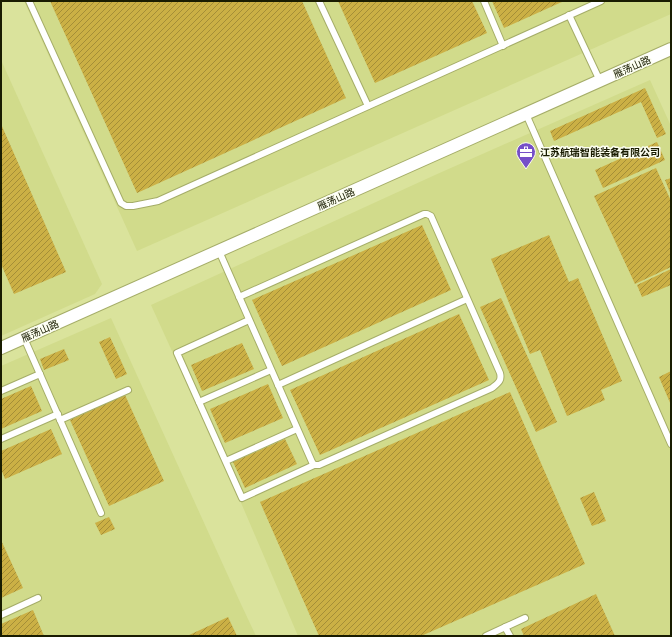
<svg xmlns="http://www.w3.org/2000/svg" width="672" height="637" font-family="Mulish,'Noto Sans SC',sans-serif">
  <defs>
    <pattern id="building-hatch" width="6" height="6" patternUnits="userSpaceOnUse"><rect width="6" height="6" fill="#cbb045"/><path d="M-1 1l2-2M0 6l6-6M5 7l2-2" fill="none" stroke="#a48e37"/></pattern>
  </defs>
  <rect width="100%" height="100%" fill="#dae39c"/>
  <g fill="#d1db8b">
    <path d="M24,1H671V14L137,251Z"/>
    <path d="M1,60L102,284L95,294L1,336Z"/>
    <path d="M650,80L671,126V636H298L242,505L151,305L435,175Z"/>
    <path d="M111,318L240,602L256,636H1V366Z"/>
  </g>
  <g fill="url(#building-hatch)">
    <path d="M50,1H302L346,98L137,193Z"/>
    <path d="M338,1H472L487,33L375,83Z"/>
    <path d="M492,1H564L504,28Z"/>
    <path d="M645,88L666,134L657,138L641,102L554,141L550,131Z"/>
    <path d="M1,124L66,272L14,294L1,264Z"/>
    <path d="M657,142L665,160L603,188L595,170Z"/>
    <path d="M656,168L671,201V267L635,284L594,196Z"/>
    <path d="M671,178V195L665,180Z"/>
    <path d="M422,225L451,290L282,366L252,300Z"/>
    <path d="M549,235L569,282L578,278L622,381L601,390L605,400L567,416L540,350L530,354L491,259Z"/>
    <path d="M671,269V285L642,297L637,285Z"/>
    <path d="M501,298L557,422L536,432L480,307Z"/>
    <path d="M459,314L489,380L320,455L290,390Z"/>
    <path d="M110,337L127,374L116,379L99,342Z"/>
    <path d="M242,343L254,369L202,391L191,365Z"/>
    <path d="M64,349L69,360L44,370L40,359Z"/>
    <path d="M671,371V405L659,377Z"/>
    <path d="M268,384L283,418L225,443L210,409Z"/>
    <path d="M31,386L42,411L1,429V399Z"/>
    <path d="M510,392L585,564L421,636H319L260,502Z"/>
    <path d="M125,395L164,481L109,506L70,420Z"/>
    <path d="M51,429L62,454L5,479L1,469V451Z"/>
    <path d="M285,439L297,464L245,488L233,462Z"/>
    <path d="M594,492L606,521L592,526L580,498Z"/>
    <path d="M109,517L115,529L101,535L95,523Z"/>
    <path d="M1,540L23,588L1,598Z"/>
    <path d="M596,594L615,636H524L521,629Z"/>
    <path d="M33,610L44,636H1V624Z"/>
    <path d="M228,617L237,636H187Z"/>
  </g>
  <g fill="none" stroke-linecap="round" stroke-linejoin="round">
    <g stroke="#a5ad68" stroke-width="8">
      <g id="lane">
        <path d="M29,1L121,203L126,206H133L158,201L601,1"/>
        <path d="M319,1L368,106"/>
        <path d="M484,1L503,46"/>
        <path d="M569,15L600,81"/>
        <path d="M526,114L671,444"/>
        <path d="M219,251L312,462L314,465H319L492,388C498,383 502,381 500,373L431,216L427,214H424L239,297"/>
        <path d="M249,320L177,353L242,498L314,465"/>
        <path d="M24,338L101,513"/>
        <path d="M278,385L467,299"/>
        <path d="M1,391L40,374"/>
        <path d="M199,402L271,370"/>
        <path d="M60,420L128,390"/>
        <path d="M1,439L58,414"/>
        <path d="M226,461L297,429"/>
        <path d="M1,615L38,598"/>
        <path d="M505,627L510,636"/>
        <path d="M486,636L525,618"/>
      </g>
    </g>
    <g stroke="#a5ad68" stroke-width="14">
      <path id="street" d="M1,348L671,49"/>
    </g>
    <use href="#lane" stroke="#fff" stroke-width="6"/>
    <use href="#street" stroke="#fff" stroke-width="12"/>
  </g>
  <defs>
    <g id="office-pin" transform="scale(1)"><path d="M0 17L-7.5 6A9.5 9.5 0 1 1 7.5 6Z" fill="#764fc8" stroke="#fcfef0"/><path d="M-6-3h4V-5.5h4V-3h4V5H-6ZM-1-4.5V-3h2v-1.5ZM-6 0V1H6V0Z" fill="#fff"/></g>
  </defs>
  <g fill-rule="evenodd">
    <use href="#office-pin" x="526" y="152"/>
  </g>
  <g text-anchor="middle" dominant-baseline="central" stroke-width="3" stroke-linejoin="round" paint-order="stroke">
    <g font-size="10" fill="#191c01" stroke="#fcfef0">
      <text transform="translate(632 67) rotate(-24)">雁荡山路</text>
      <text transform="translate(336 199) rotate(-24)">雁荡山路</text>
      <text transform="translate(40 331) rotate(-24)">雁荡山路</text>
    </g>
    <g font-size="10" font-weight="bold" fill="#191c01" stroke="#fcfef0" text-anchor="start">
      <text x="540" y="152">江苏航瑞智能装备有限公司</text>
    </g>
  </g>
  <rect width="672" height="637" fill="none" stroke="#191c01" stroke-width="4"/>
</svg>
